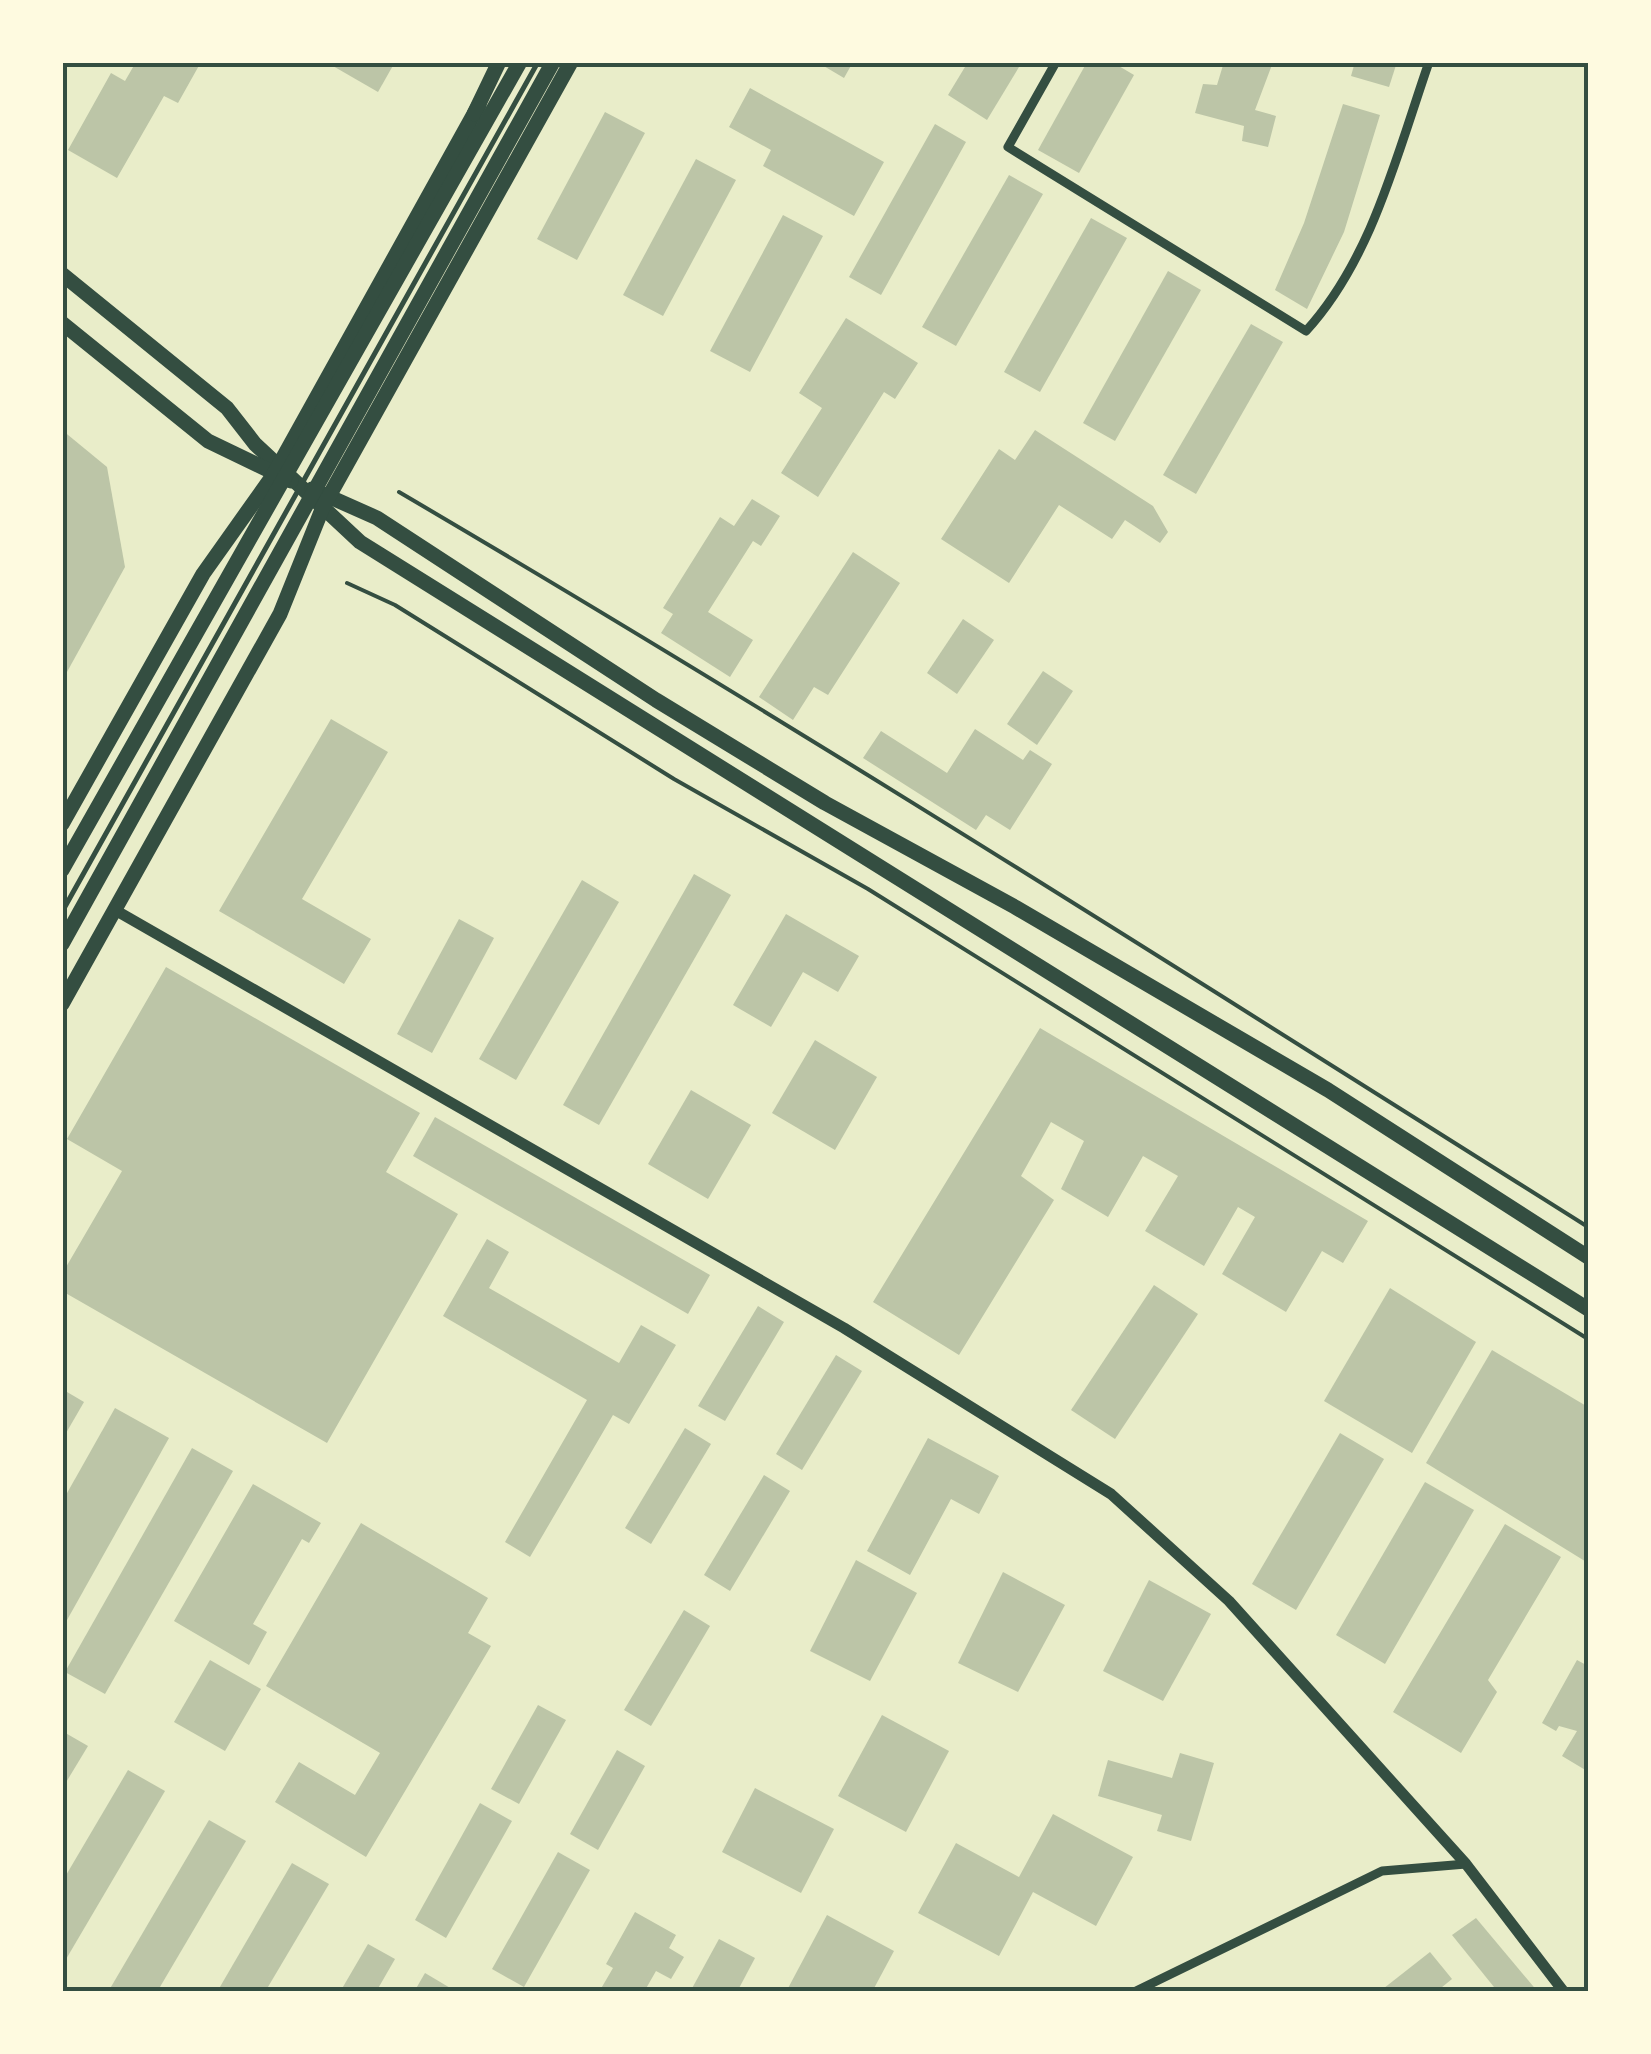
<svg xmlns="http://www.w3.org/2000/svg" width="1651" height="2054" font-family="Roboto,sans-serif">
  <rect width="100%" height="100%" fill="#e9edc9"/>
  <g fill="#bcc5a7">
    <path d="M136,62H201L178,103L164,96L117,178L68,150L111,73L125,81Z"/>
    <path d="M326,62H395L378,92Z"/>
    <path d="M817,62H853L844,78Z"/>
    <path d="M968,62H1022L987,120L948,95Z"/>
    <path d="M1087,62H1112L1134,75L1079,173L1038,150Z"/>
    <path d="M1224,62H1273L1255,110L1276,116L1268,147L1242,141L1244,126L1195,113L1203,84L1217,85Z"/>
    <path d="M1355,62H1397L1389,87L1351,76Z"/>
    <path d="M750,88L884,162L854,216L763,166L771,150L729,127Z"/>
    <path d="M1343,104L1380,115L1344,232L1307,309L1275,290L1304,223Z"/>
    <path d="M605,112L645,133L577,260L537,239Z"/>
    <path d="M935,124L966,142L881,295L849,277Z"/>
    <path d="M696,159L736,180L663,316L623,295Z"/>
    <path d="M1009,175L1043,194L956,346L922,327Z"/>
    <path d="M783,215L823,236L750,372L710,351Z"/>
    <path d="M1091,218L1127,238L1040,392L1004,372Z"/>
    <path d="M1168,271L1201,290L1115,441L1083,423Z"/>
    <path d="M846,318L918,363L895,399L884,392L818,497L781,473L822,408L799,393Z"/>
    <path d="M1251,324L1283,342L1196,494L1163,475Z"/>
    <path d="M62,430L107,467L125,567L62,681Z"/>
    <path d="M1035,430L1153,506L1168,532L1160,543L1125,520L1112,539L1059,505L1009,583L941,539L999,449L1015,460Z"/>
    <path d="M752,499L780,516L761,546L753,541L708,612L753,640L730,677L661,633L673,614L663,608L720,517L734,526Z"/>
    <path d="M853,552L900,583L828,695L814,687L793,720L759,697Z"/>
    <path d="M963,619L994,640L957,694L927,673Z"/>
    <path d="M1043,671L1073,691L1037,745L1007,724Z"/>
    <path d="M331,719L388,752L302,899L371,939L344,984L219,911Z"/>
    <path d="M975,729L1023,760L1030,750L1052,764L1010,830L986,815L976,830L863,758L881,731L947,773Z"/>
    <path d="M694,874L731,895L599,1125L563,1105Z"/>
    <path d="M582,880L619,902L516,1080L479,1059Z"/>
    <path d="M786,914L859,956L838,992L803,972L771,1027L733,1005Z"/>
    <path d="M459,919L494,938L432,1053L397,1034Z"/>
    <path d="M166,967L420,1113L386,1172L458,1214L327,1443L62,1291V1274L122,1171L67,1139Z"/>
    <path d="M1040,1028L1368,1221L1343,1263L1322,1251L1286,1312L1222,1274L1255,1217L1238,1207L1204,1266L1145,1231L1178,1176L1143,1156L1108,1217L1061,1189L1084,1141L1051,1122L1021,1176L1054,1200L959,1355L873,1302Z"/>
    <path d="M815,1040L877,1077L835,1150L772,1113Z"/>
    <path d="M691,1090L751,1125L708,1199L648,1164Z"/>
    <path d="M435,1117L710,1275L688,1314L413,1156Z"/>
    <path d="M487,1239L509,1252L489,1288L619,1363L641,1325L676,1345L629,1424L613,1415L530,1557L505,1542L587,1400L443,1316Z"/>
    <path d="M1154,1285L1198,1314L1115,1439L1071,1410Z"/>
    <path d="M1390,1288L1476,1342L1412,1453L1324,1401Z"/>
    <path d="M758,1306L784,1322L725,1421L698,1406Z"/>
    <path d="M1492,1350L1588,1407V1563L1426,1463Z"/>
    <path d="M836,1355L862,1371L802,1470L776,1454Z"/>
    <path d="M62,1389L84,1402L62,1440Z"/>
    <path d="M115,1408L169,1438L62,1629V1502Z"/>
    <path d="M685,1428L711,1444L651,1544L625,1528Z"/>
    <path d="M1340,1433L1384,1459L1296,1610L1252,1584Z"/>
    <path d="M928,1438L999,1476L979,1514L951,1499L910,1575L867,1551Z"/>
    <path d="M192,1448L233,1471L105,1694L65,1672Z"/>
    <path d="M764,1475L790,1491L730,1591L704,1575Z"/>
    <path d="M1425,1482L1474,1510L1385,1664L1336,1635Z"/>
    <path d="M253,1484L321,1523L309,1543L302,1539L253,1624L267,1632L249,1665L174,1621Z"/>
    <path d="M361,1523L488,1598L468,1633L491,1646L366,1857L275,1802L299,1762L355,1795L380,1753L266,1686Z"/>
    <path d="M1505,1524L1561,1557L1488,1680L1497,1692L1461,1753L1393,1712Z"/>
    <path d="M856,1560L917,1593L870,1681L810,1651Z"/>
    <path d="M1003,1572L1065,1605L1018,1692L958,1663Z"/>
    <path d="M1149,1580L1211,1614L1163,1701L1103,1671Z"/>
    <path d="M684,1610L710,1626L651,1726L624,1710Z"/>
    <path d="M210,1660L261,1689L225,1751L174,1722Z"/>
    <path d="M1577,1660L1588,1666L1587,1771L1562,1756L1577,1731L1559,1726L1556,1731L1542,1723Z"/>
    <path d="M538,1705L566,1720L519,1804L491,1789Z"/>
    <path d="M882,1715L949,1751L906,1832L838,1796Z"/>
    <path d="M62,1731L88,1746L62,1789Z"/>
    <path d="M617,1750L645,1766L598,1850L570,1834Z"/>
    <path d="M1180,1753L1214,1763L1191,1841L1157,1831L1162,1815L1098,1796L1108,1760L1172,1778Z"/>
    <path d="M128,1770L165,1791L62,1966V1882Z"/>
    <path d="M755,1788L834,1829L801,1893L722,1852Z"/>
    <path d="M480,1803L512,1821L446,1938L415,1920Z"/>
    <path d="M1053,1814L1133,1857L1096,1926L1033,1892L999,1956L918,1913L956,1843L1019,1877Z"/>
    <path d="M209,1820L246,1841L157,1992H108Z"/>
    <path d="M558,1852L590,1870L524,1987L492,1969Z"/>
    <path d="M292,1863L329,1884L265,1992H217Z"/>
    <path d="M635,1912L676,1935L669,1948L684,1957L671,1979L656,1971L644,1992H599L613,1968L606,1964Z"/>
    <path d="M827,1915L894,1951L872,1992H786Z"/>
    <path d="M1476,1918L1538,1992H1498L1452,1935Z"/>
    <path d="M719,1939L755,1958L737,1992H690Z"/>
    <path d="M368,1944L395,1959L376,1992H340Z"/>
    <path d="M1430,1952L1452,1979L1436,1992H1379Z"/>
    <path d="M425,1973L457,1992H414Z"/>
  </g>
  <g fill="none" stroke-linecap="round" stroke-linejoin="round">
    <g stroke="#344e41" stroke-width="4">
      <path d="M399,492C801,728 1194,979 1588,1227"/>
      <path d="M347,583L395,605L674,779L868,889L1588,1339"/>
    </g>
    <path stroke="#344e41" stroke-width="5" d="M62,912L538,62"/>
    <g stroke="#344e41" stroke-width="9">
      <path d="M1056,62L1008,147L1306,331C1372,259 1397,154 1429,62"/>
      <path d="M1134,1992L1382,1871L1466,1864"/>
    </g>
    <path stroke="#344e41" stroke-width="11" d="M115,910L844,1328L1111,1494L1229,1601L1466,1864L1564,1992"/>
    <g stroke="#344e41" stroke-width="15">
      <path d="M62,274L227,408L255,444L360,542L1588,1309"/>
      <path d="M62,323L208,441L291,481"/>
      <path d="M312,489L377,518L656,700L825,803L1015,907L1328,1090L1588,1257"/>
      <path d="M62,824L203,574L274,474L479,105"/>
      <path d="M62,1004L280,614L323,507L571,62"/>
    </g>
    <g stroke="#344e41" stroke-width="15">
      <path d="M474,114L499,62"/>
      <path d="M62,870L520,62"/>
      <path d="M62,944L553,62"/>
    </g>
  </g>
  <rect width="1651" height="2054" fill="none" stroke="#fefae0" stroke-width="130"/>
  <rect x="65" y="65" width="1521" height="1924" fill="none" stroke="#344e41" stroke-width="4"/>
</svg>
